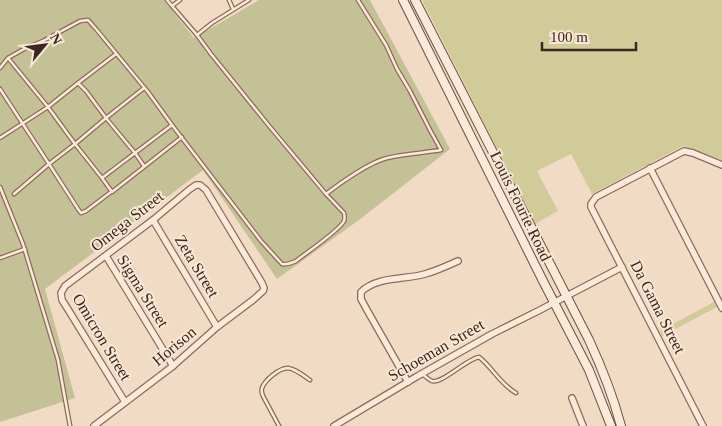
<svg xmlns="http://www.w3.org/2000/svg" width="722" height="426" font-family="'Times New Roman',serif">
  <rect width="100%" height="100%" fill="#f1dbc5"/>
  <g fill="#d0cb98">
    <path d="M422,0H722V162L696,150L683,146L592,194L571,154L537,171L558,211L535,224Z"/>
    <path d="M714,302L717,307L662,336L660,331Z"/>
  </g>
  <path fill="#c4c197" d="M0,0H164L194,38L259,0H370L450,149L359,220L277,279L203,170L45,289L75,398L0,422Z"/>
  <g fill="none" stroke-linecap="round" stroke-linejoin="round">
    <g stroke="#8d6b5a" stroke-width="5">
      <g id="lane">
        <path d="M167,0L172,6L180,0"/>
        <path d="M229,0L233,9"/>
        <path d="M172,6L197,35"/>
        <path d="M0,68L8,58L24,49L43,41L80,21L88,20L96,29L148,92L172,125L135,153L106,118L144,88"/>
        <path d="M78,83L116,54"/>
        <path d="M0,89L49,164L75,144L102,178"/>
        <path d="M172,125L261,241L282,264C288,265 291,263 296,261C307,252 339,231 344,221C345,218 345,217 344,213L326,194L270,127L211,54L197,35L212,23L249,0"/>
        <path d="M0,138L48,107L78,83L86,91L106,118L75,144L48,107L8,58"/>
        <path d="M144,166L135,153L102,178L112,192L182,137"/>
        <path d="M0,187L23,244L58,360L70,426"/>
        <path d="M14,194L49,164L78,209L81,213L86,211L111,192"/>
        <path d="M326,194C340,183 370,162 387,158C404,154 423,153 441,150L430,130L410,91L397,69L386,45L358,0"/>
        <path d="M0,258L25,249"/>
        <path d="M422,374C425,376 429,380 432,381C442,384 465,360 479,357C493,368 500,384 516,393"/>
        <path d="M279,426L263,396C262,393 261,392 262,388C265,380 279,368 288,368C296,369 304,376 310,380"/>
      </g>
    </g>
    <g stroke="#8d6b5a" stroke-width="8">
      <g id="street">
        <path d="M650,168L722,308"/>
        <path d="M153,220L217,327"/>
        <path d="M106,256L173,366"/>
        <path d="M408,382L367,310L361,299V292C377,276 405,280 425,274C436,271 447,266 458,261"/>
        <path d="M572,398L583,426"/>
        <path d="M94,426L173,366L217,327L253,300L263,291L264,288L262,283L206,190L200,185H196L190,189L153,220L65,286L61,293L62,300L69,311L125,402"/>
        <path d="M334,426L416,377L492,334L540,310L622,267"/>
        <path d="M703,426L591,207V204L596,197L684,151L693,153L722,165"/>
      </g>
    </g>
    <g stroke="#6f4c3d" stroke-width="10">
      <g id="secondary">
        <path d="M403,0L543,281L589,370L611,426"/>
        <path d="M415,0L589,340C602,368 613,396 621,426"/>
      </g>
    </g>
    <use href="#lane" stroke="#fbead9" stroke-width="2.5"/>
    <use href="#street" stroke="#fbead9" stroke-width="5.5"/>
    <use href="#secondary" stroke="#fbead9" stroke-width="8"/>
  </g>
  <g text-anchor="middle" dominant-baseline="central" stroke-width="4" stroke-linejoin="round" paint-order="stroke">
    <g font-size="16" fill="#3c271e" stroke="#f8e7d5">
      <text transform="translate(521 206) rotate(64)">Louis Fourie Road</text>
      <text transform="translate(127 221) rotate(-38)">Omega Street</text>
      <text transform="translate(197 266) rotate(59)">Zeta Street</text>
      <text transform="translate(143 291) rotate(58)">Sigma Street</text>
      <text transform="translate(658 307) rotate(63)">Da Gama Street</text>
      <text transform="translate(102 337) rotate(59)">Omicron Street</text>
      <text transform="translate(174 346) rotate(-40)">Horison</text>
      <text transform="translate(436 350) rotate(-30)">Schoeman Street</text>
    </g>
  </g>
  <g transform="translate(45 45) rotate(61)" stroke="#f8e7d5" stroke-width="4" paint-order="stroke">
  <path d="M0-4L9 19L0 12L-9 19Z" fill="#3c271e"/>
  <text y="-8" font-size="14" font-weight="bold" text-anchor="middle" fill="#3c271e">N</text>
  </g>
  <path d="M542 42v8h94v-8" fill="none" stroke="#3c271e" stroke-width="2.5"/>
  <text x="550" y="42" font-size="15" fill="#3c271e" stroke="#f8e7d5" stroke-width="4" paint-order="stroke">100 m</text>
</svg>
